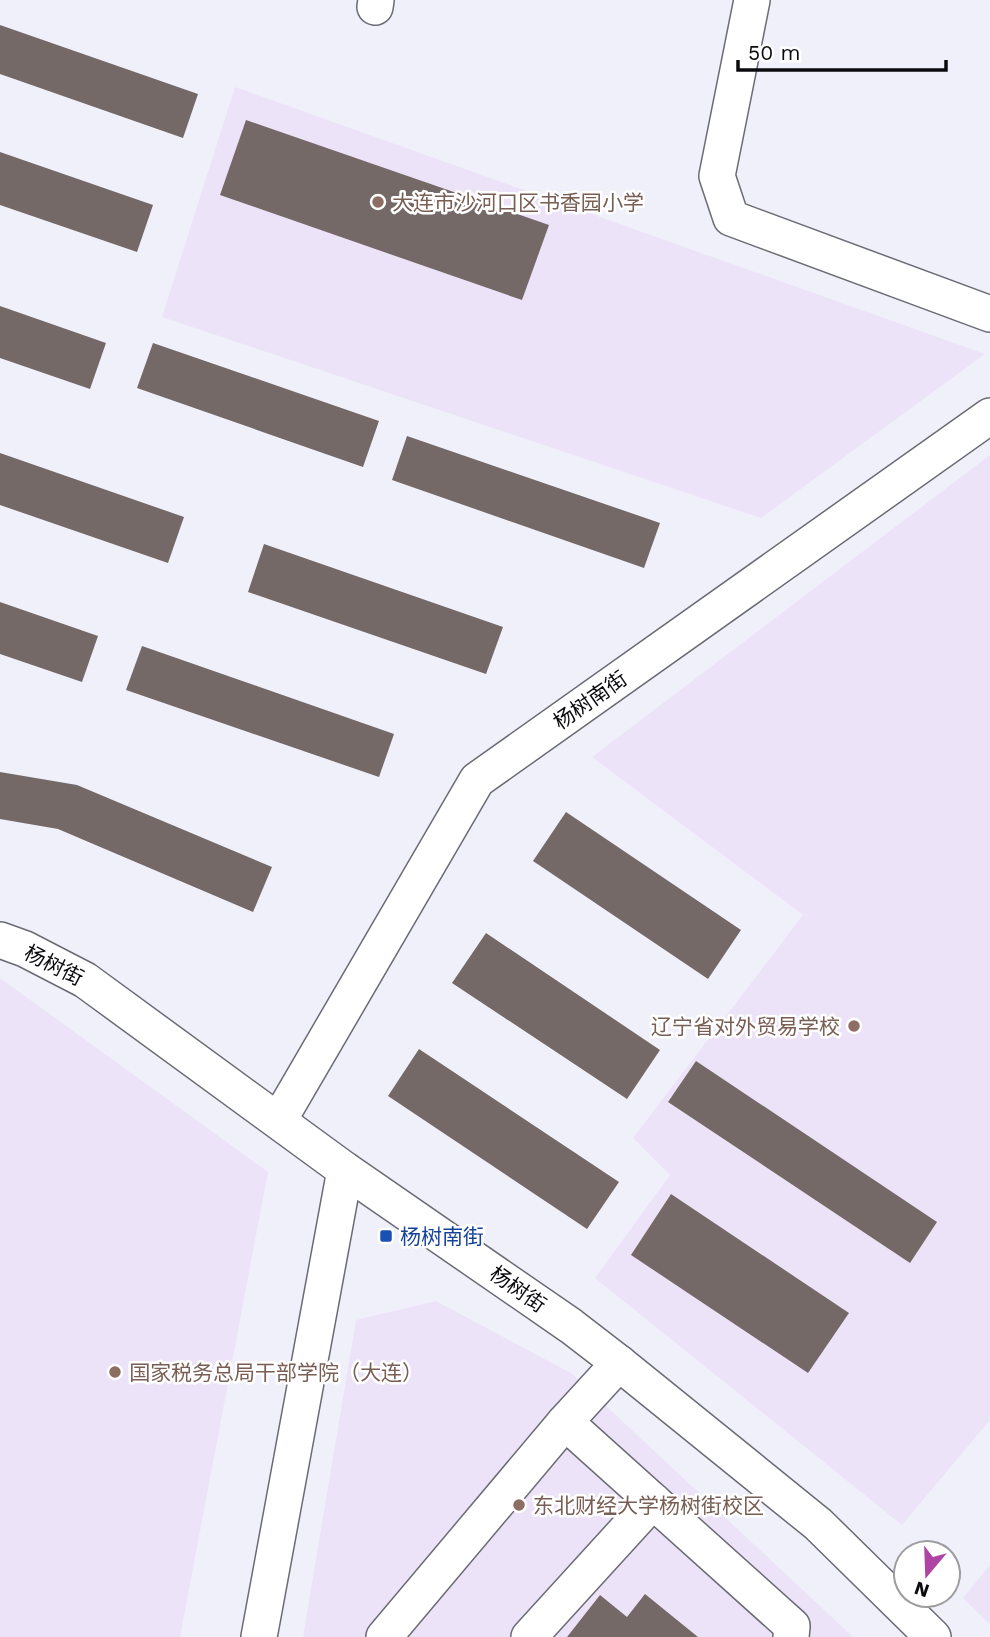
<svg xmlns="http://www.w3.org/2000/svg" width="990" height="1637" font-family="'Work Sans','Noto Sans SC',sans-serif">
  <rect width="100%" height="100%" fill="#f0f0fb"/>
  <g fill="#ede3f8">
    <path d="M235,87L985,354L761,518L162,317Z"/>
    <path d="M990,455V1420L902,1525L595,1278L670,1175L633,1138L803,915L592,757Z"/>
    <path d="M0,978L268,1172L180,1637H0Z"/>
    <path d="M436,1301L571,1373L853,1637H303L356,1320Z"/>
    <path d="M990,1565V1624L963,1598Z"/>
  </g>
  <g fill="#746967">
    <path d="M0,25L198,94L183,138L0,74Z"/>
    <path d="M246,120L549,225L522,300L220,195Z"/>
    <path d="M0,152L153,205L137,252L0,205Z"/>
    <path d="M0,306L106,343L90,389L0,358Z"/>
    <path d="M153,343L379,421L363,467L137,388Z"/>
    <path d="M407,436L660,523L644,568L392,480Z"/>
    <path d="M0,453L184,517L168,563L0,505Z"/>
    <path d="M264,544L503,627L486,674L248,592Z"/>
    <path d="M0,602L98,636L82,682L0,654Z"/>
    <path d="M142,646L394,734L379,777L126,690Z"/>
    <path d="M0,772L77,785L272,867L253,912L58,829L0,819Z"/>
    <path d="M566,812L741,930L708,979L533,861Z"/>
    <path d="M486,933L660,1050L627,1099L452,983Z"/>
    <path d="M419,1049L619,1182L587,1229L388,1096Z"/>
    <path d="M696,1061L937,1222L910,1263L668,1102Z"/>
    <path d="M671,1194L849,1313L808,1373L631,1255Z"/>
    <path d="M645,1594L698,1637H567L600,1595L627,1617Z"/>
  </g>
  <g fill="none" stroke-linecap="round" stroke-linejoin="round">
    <g stroke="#6a6b74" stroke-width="38">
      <g id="minor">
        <path d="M752,0L717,176L731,218L990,314"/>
        <path d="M375,7L376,0"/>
        <path d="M0,940L25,949L85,980L345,1170L571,1326L619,1363L818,1524L933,1637"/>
        <path d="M279,1120L477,780L990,416"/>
        <path d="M565,1422L792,1626L791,1637"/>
        <path d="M259,1637L345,1170"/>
        <path d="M384,1637L565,1422L619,1363"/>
        <path d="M529,1637L653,1501"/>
      </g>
    </g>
    <use href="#minor" stroke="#fff" stroke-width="35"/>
  </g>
  <g fill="#8d6e63" stroke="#fff" stroke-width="2.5">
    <circle cx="378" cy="202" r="7"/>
    <circle cx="854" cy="1026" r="7"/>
    <circle cx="115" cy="1372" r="7"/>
    <circle cx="519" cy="1505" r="7"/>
  </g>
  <rect fill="#1a4fb4" stroke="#fff" stroke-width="2.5" x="379" y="1229" width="14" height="14" rx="3.5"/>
  <g text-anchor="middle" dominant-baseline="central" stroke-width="5" stroke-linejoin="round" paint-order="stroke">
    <g font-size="21" fill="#785e54" stroke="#fff" text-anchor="start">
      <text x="392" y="202">大连市沙河口区书香园小学</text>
      <text x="840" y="1026" text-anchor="end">辽宁省对外贸易学校</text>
      <text x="129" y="1372">国家税务总局干部学院（大连）</text>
      <text x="533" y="1505">东北财经大学杨树街校区</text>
    </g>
    <g font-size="21" fill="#0b0b0f" stroke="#fff">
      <text transform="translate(590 700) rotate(-35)">杨树南街</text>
      <text transform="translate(54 965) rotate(27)">杨树街</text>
      <text transform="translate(518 1289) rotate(35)">杨树街</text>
    </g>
    <g font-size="21" fill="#164399" stroke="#fff" text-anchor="start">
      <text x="400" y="1236">杨树南街</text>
    </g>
  </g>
  <g transform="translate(927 1574) rotate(199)"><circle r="33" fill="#ffffff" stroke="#9d9d9f" stroke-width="2"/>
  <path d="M0-5L12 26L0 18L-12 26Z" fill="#af44a5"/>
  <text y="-10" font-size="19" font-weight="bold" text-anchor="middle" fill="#0b0b0f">N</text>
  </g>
  <path d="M738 60v10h208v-10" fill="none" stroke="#0b0b0f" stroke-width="3.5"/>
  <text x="748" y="60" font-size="21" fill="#0b0b0f" stroke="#ffffff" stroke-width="5" paint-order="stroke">50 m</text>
</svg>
